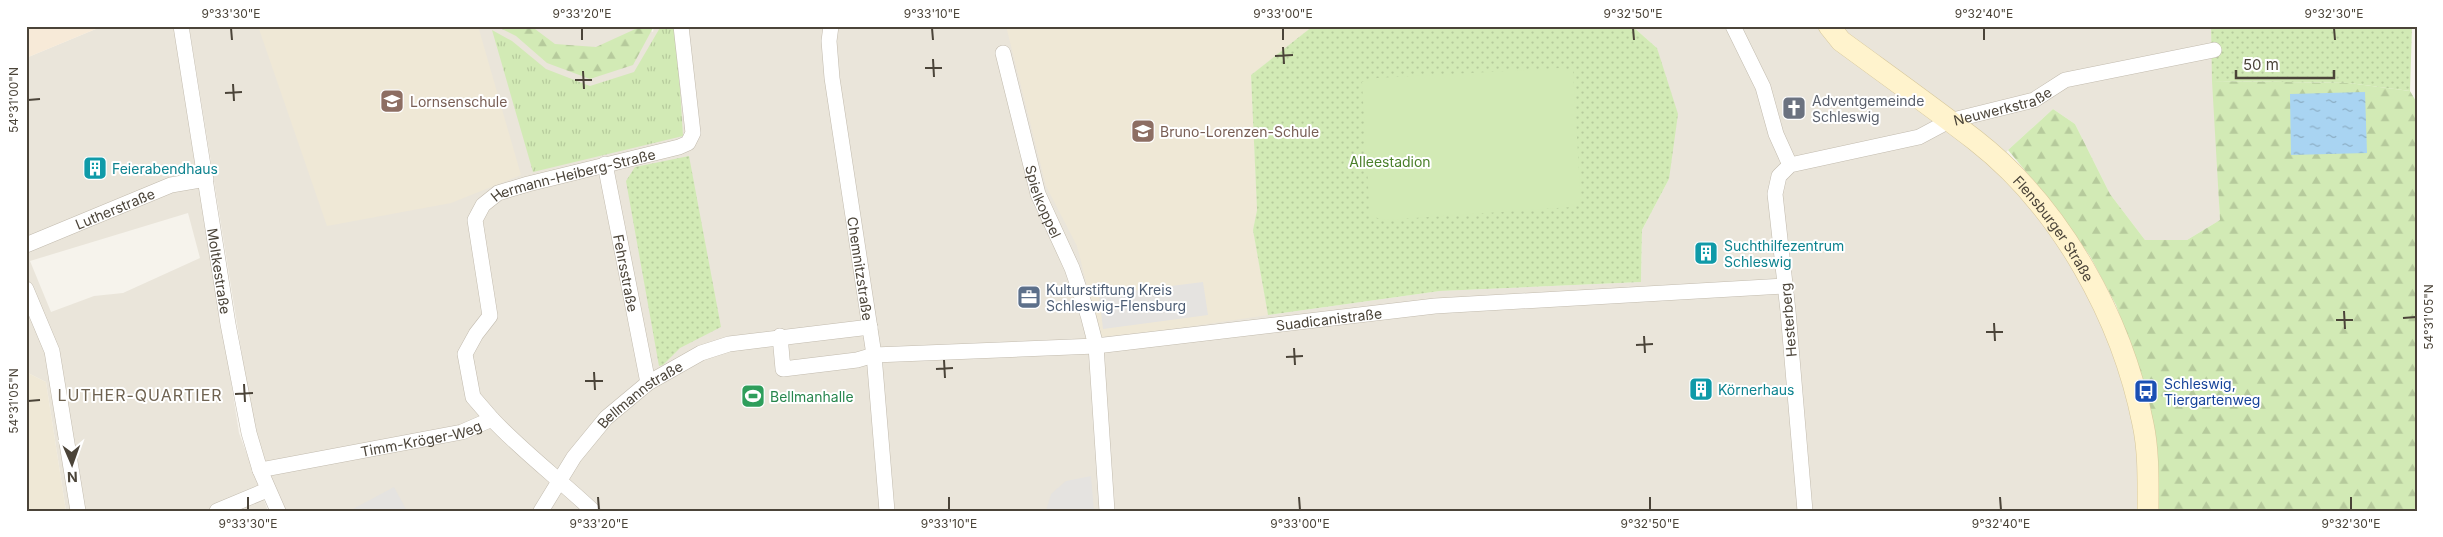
<svg xmlns="http://www.w3.org/2000/svg" width="2443" height="537" font-family="Inter,sans-serif">
  <defs>
    <pattern id="grass-tufts" width="24" height="20" patternUnits="userSpaceOnUse" patternTransform="scale(1.25)"><rect width="24" height="20" fill="#d2eab5"/><path d="M3 7l-1-3M5 7V3M7 7l1-3M15 17l-1-3M17 17v-4M19 17l1-3" fill="none" stroke="#b6ca9c"/></pattern>
    <pattern id="forest-firs" width="22" height="20" patternUnits="userSpaceOnUse" patternTransform="scale(1.25)"><rect width="22" height="20" fill="#d2eab5"/><path d="M5 1l3.5 6h-7zM16 11l3.5 6h-7z" fill="#b6ca9c"/></pattern>
    <pattern id="park-dots" width="8" height="8" patternUnits="userSpaceOnUse" patternTransform="scale(1.25)"><rect width="8" height="8" fill="#d2eab5"/><path d="M2 2h.1M6 6h.1" fill="none" stroke="#b6ca9c" stroke-width="1.8" stroke-linecap="round"/></pattern>
    <pattern id="water-ripples" width="26" height="14" patternUnits="userSpaceOnUse" patternTransform="scale(1.25)"><rect width="26" height="14" fill="#a9d4f2"/><path d="M2 4q2-2 4 0t4 0M15 11q2-2 4 0t4 0" fill="none" stroke="#8caec5"/></pattern>
  </defs>
  <rect width="100%" height="100%" fill="#f6f3ec"/>
  <g fill="#eae5da" fill-rule="evenodd">
    <path d="M103,26H176L239,433L268,511H66L46,382L26,372V58ZM188,213L200,258L123,293L94,296L51,312L30,261Z"/>
    <path d="M189,26H642L653,32L654,26H1313L1251,75L1257,210L1253,230L1268,315L1440,291L1641,282L1642,230L1669,179L1657,48L1632,26H2211L2220,220L2187,240H2145L2110,194L2075,124L2053,109L2008,150L1993,169L2048,227L2091,290L2135,415L2141,511H286L276,496L254,429Z"/>
  </g>
  <path fill="#f7ead8" d="M26,26H103L26,58Z"/>
  <g fill="#efe8d6">
    <path d="M258,26H478L521,175L451,203L327,226Z"/>
    <path d="M1006,26H1313L1251,75L1257,210L1253,230L1268,315L1174,329L1100,337L1077,246L1046,186Z"/>
    <path d="M26,372L46,382L66,511H26Z"/>
  </g>
  <path fill="url(#grass-tufts)" d="M661,26H676L683,136L533,172L492,30L512,41L546,69L590,86L634,72Z"/>
  <g fill="url(#forest-firs)">
    <path d="M496,26H531L555,44L596,47L642,26H654L633,65L590,79L547,63L516,36Z"/>
    <path d="M2212,81L2349,83L2410,91L2417,103V511H2156L2154,436L2148,393L2116,305L2090,256L2040,188L2008,150L2053,109L2075,124L2110,194L2145,240H2187L2220,220Z"/>
  </g>
  <g fill="url(#park-dots)">
    <path d="M1313,26H1632L1657,48L1678,114L1669,179L1642,230L1641,282L1440,291L1268,315L1253,230L1257,210L1251,75Z"/>
    <path d="M2211,26H2412L2410,91L2349,83L2212,81Z"/>
    <path d="M689,156L721,327L680,348L663,365L659,366L626,181L635,167Z"/>
  </g>
  <path fill="#d2eab5" d="M1561,68L1573,71L1581,204L1572,207L1385,220L1370,216L1362,82L1377,78Z"/>
  <g fill="#e5e3e0">
    <path d="M1203,282L1208,315L1103,329L1099,295Z"/>
    <path d="M1091,476L1094,511H1046L1051,494L1066,481Z"/>
    <path d="M394,487L407,511H351V510Z"/>
  </g>
  <path fill="url(#water-ripples)" d="M2365,92L2367,153L2291,155L2290,94Z"/>
  <g fill="none" stroke-linecap="round" stroke-linejoin="round">
    <g stroke="#c2bbae" stroke-width="16">
      <g id="street">
        <path id="s1" d="M181,26L228,324L249,433L260,470L278,511"/>
        <path id="s2" d="M831,26L829,41L832,78L874,355L887,511"/>
        <path d="M1733,26L1763,87L1776,134L1790,165"/>
        <path id="s3" d="M1003,53L1038,194L1072,268L1088,315L1096,346L1107,511"/>
        <path id="s4" d="M605,164L648,383"/>
        <path id="s5" d="M26,245L171,185L206,179"/>
        <path d="M26,289L52,351L78,511"/>
        <path id="s6" d="M780,336L783,369L857,360L874,355L1096,346L1435,306L1785,286"/>
        <path id="s7" d="M492,419L473,397L465,354L476,334L490,316L475,220L483,205L498,193L528,184L679,147L688,143L693,133L681,26"/>
        <path id="s8" d="M260,470L462,432L492,419C523,452 559,479 593,511"/>
        <path d="M217,511L267,490"/>
        <path id="s9" d="M541,511L574,457L606,418L648,383L701,353L729,344L870,327"/>
        <path id="s10" d="M1805,511L1788,311L1775,194L1779,176L1790,165L1919,137L1949,121L2034,100L2065,80L2214,50"/>
      </g>
    </g>
    <g stroke="#d6c79b" stroke-width="22">
      <g id="secondary">
        <path id="s11" d="M1829,26L1841,41C1886,74 1931,106 1975,140C2061,207 2122,318 2143,424C2149,452 2148,482 2148,511"/>
      </g>
    </g>
    <use href="#street" stroke="#fff" stroke-width="15"/>
    <use href="#secondary" stroke="#fff3cd" stroke-width="21"/>
  </g>
  <path fill="none" stroke="#4b4439" stroke-width="2" d="M231,28L232,40M582,28V40M932,28L933,40M1283,28V40M1633,28L1634,40M1984,28V40M2334,28L2335,40M1283,47L1284,64M1275,56L1293,55M933,59L934,77M925,68H942M583,71L584,89M575,80H592M233,84L234,101M225,93L242,92M28,100L40,99M2344,311L2345,329M2403,318L2416,317M2336,320H2353M1994,323L1995,341M1986,332H2003M1644,336L1645,353M1636,345L1653,344M1294,348L1295,365M1286,357L1303,356M944,360L945,378M936,369L953,368M594,372L595,390M585,381H603M244,384L245,402M235,394L253,393M28,401L40,400M248,497V510M598,497L599,510M949,497V510M1299,497L1300,510M1650,497V510M2000,497L2001,510M2351,497V510"/>
  <defs>
    <g id="school-square" transform="scale(1.25)"><rect x="-9" y="-9" width="18" height="18" rx="4" fill="#8d6e63" stroke="#fff"/><path d="M0-5L7-2L0 1L-7-2ZM-4 1L0 2.5L4 1V4Q0 6-4 4Z" fill="#fff"/></g>
    <g id="church-square" transform="scale(1.25)"><rect x="-9" y="-9" width="18" height="18" rx="4" fill="#6b7280" stroke="#fff"/><path d="M-1.2-6h2.4v3.5h3.3v2.4h-3.3V6h-2.4V-.1h-3.3v-2.4h3.3Z" fill="#fff"/></g>
    <g id="building-square" transform="scale(1.25)"><rect x="-9" y="-9" width="18" height="18" rx="4" fill="#0f9aa8" stroke="#fff"/><path d="M-4-6H4V6H1V3H-1V6H-4ZM-2.5-4.3h1.7v1.8h-1.7ZM.8-4.3h1.7v1.8H.8ZM-2.5-1h1.7V.8h-1.7ZM.8-1h1.7V.8H.8Z" fill="#fff"/></g>
    <g id="office-square" transform="scale(1.25)"><rect x="-9" y="-9" width="18" height="18" rx="4" fill="#5c6f8a" stroke="#fff"/><path d="M-6-3h4V-5.5h4V-3h4V5H-6ZM-1-4.5V-3h2v-1.5ZM-6 0V1H6V0Z" fill="#fff"/></g>
    <g id="bus-square" transform="scale(1.25)"><rect x="-9" y="-9" width="18" height="18" rx="4" fill="#1a4fb4" stroke="#fff"/><path d="M-5-6H5V4H4V6H2V4H-2V6H-4V4H-5ZM-3.5-4V0h7V-4ZM-3.5 1.2v1.5H-2V1.2ZM2 1.2v1.5H3.5V1.2Z" fill="#fff"/></g>
    <g id="stadium-square" transform="scale(1.25)"><rect x="-9" y="-9" width="18" height="18" rx="4" fill="#2e9e5b" stroke="#fff"/><path d="M0-5a6.5 5 0 1 0 0 10a6.5 5 0 1 0 0-10ZM-3.5-1.8h7v3.6h-7Z" fill="#fff"/></g>
  </defs>
  <g fill-rule="evenodd">
    <use href="#school-square" x="392" y="101"/>
    <use href="#church-square" x="1794" y="108"/>
    <use href="#school-square" x="1143" y="131"/>
    <use href="#building-square" x="95" y="168"/>
    <use href="#building-square" x="1706" y="253"/>
    <use href="#office-square" x="1029" y="297"/>
    <use href="#building-square" x="1701" y="389"/>
    <use href="#bus-square" x="2146" y="391"/>
    <use href="#stadium-square" x="753" y="396"/>
  </g>
  <g text-anchor="middle" dominant-baseline="central" stroke-width="4" stroke-linejoin="round" paint-order="stroke">
    <g font-size="14" fill="#5b616d" stroke="#fff" text-anchor="start">
      <text x="1812" y="100">Adventgemeinde<tspan x="1812" dy="16">Schleswig</tspan></text>
    </g>
    <g font-size="14" fill="#785e54" stroke="#fff" text-anchor="start">
      <text x="410" y="101">Lornsenschule</text>
      <text x="1160" y="131">Bruno-Lorenzen-Schule</text>
    </g>
    <g font-size="14" fill="#4b4439" stroke="#fff">
      <text stroke="none"><textPath href="#s10" startOffset="574">Neuwerkstraße</textPath></text>
      <text stroke="none"><textPath href="#s7" startOffset="329">Hermann-Heiberg-Straße</textPath></text>
      <text stroke="none"><textPath href="#s3" startOffset="154">Spielkoppel</textPath></text>
      <text stroke="none"><textPath href="#s5" startOffset="96">Lutherstraße</textPath></text>
      <text stroke="none"><textPath href="#s11" startOffset="305">Flensburger Straße</textPath></text>
      <text stroke="none"><textPath href="#s2" startOffset="245">Chemnitzstraße</textPath></text>
      <text stroke="none"><textPath href="#s1" startOffset="248">Moltkestraße</textPath></text>
      <text stroke="none"><textPath href="#s4" startOffset="111">Fehrsstraße</textPath></text>
      <text stroke="none"><textPath href="#s6" startOffset="582">Suadicanistraße</textPath></text>
      <text transform="translate(1788 320) rotate(-95)">Hesterberg</text>
      <text stroke="none"><textPath href="#s9" startOffset="155">Bellmannstraße</textPath></text>
      <text stroke="none"><textPath href="#s8" startOffset="164">Timm-Kröger-Weg</textPath></text>
    </g>
    <g font-size="14" fill="#4a7f2a" stroke="#fff">
      <text x="1390" y="161">Alleestadion</text>
    </g>
    <g font-size="14" fill="#0d838f" stroke="#fff" text-anchor="start">
      <text x="112" y="168">Feierabendhaus</text>
      <text x="1724" y="245">Suchthilfezentrum<tspan x="1724" dy="16">Schleswig</tspan></text>
      <text x="1718" y="389">Körnerhaus</text>
    </g>
    <g font-size="14" fill="#4e5e75" stroke="#fff" text-anchor="start">
      <text x="1046" y="289">Kulturstiftung Kreis<tspan x="1046" dy="16">Schleswig-Flensburg</tspan></text>
    </g>
    <g font-size="14" fill="#164399" stroke="#fff" text-anchor="start">
      <text x="2164" y="383">Schleswig,<tspan x="2164" dy="16">Tiergartenweg</tspan></text>
    </g>
    <g font-size="14" fill="#27864d" stroke="#fff" text-anchor="start">
      <text x="770" y="396">Bellmanhalle</text>
    </g>
    <g font-size="16" letter-spacing="1" fill="#6e6250" stroke="#fff">
      <text x="140" y="395">LUTHER-QUARTIER</text>
    </g>
  </g>
  <rect width="2443" height="537" fill="none" stroke="#ffffff" stroke-width="55"/>
  <g transform="translate(72 464) rotate(178)" stroke="#ffffff" stroke-width="4" paint-order="stroke">
  <path d="M0-4L9 19L0 12L-9 19Z" fill="#4b4439"/>
  <text y="-8" font-size="14" font-weight="bold" text-anchor="middle" fill="#4b4439">N</text>
  </g>
  <path d="M2236 70v8h98v-8" fill="none" stroke="#4b4439" stroke-width="2.5"/>
  <text x="2243" y="70" font-size="15" fill="#4b4439" stroke="#ffffff" stroke-width="4" paint-order="stroke">50 m</text>
  <rect x="28" y="28" width="2388" height="482" fill="none" stroke="#4b4439" stroke-width="2"/>
  <g font-size="12" text-anchor="middle" fill="#4b4439">
    <text x="231" y="18">9°33'30"E</text>
    <text x="582" y="18">9°33'20"E</text>
    <text x="932" y="18">9°33'10"E</text>
    <text x="1283" y="18">9°33'00"E</text>
    <text x="1633" y="18">9°32'50"E</text>
    <text x="1984" y="18">9°32'40"E</text>
    <text x="2334" y="18">9°32'30"E</text>
    <text transform="translate(14 100) rotate(-90)" y="4">54°31'00"N</text>
    <text transform="translate(2429 317) rotate(-90)" y="4">54°31'05"N</text>
    <text transform="translate(14 401) rotate(-90)" y="4">54°31'05"N</text>
    <text x="248" y="528">9°33'30"E</text>
    <text x="599" y="528">9°33'20"E</text>
    <text x="949" y="528">9°33'10"E</text>
    <text x="1300" y="528">9°33'00"E</text>
    <text x="1650" y="528">9°32'50"E</text>
    <text x="2001" y="528">9°32'40"E</text>
    <text x="2351" y="528">9°32'30"E</text>
  </g>
</svg>
